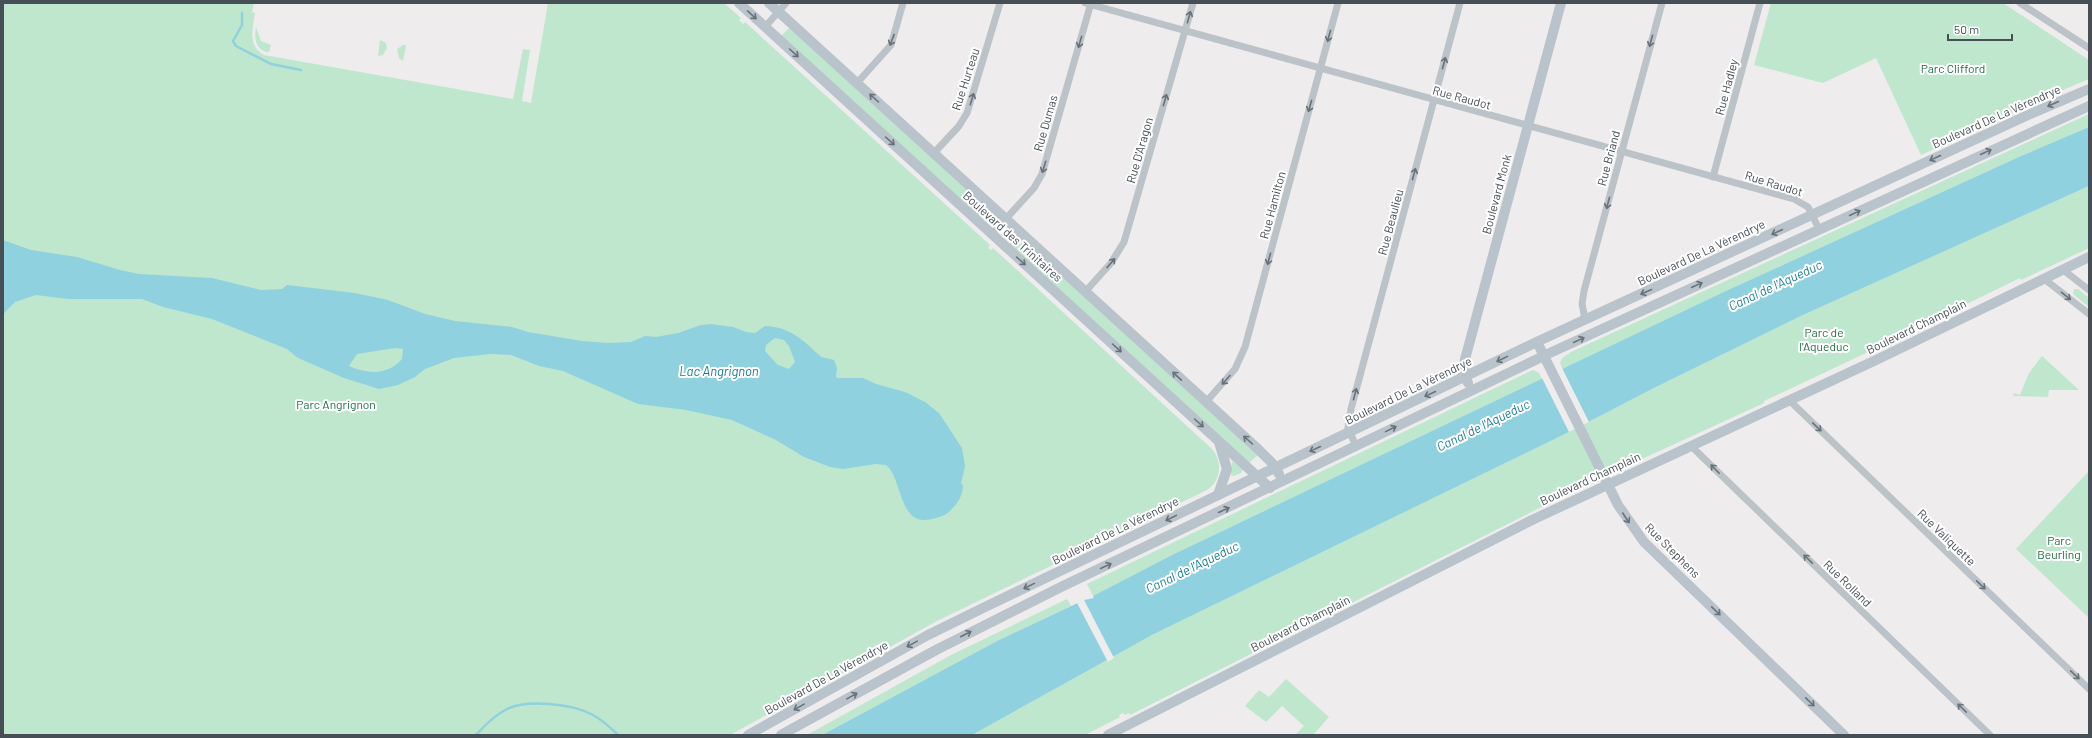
<svg xmlns="http://www.w3.org/2000/svg" width="2092" height="738" font-family="Barlow,sans-serif">
  <rect width="100%" height="100%" fill="#eeecec"/>
  <g fill="#bee7cd">
    <path d="M3,3H254L252,12L255,13C253,28 247,46 264,55L513,99L523,49L530,50L522,101L531,103L548,3H724L741,18L739,20L743,24L745,22L990,245L988,248L991,250L993,248L1212,449C1223,462 1221,481 1207,490L937,621L730,735H3Z"/>
    <path d="M1771,3H2003L2089,60V79L2044,98L1921,155L1876,58L1823,83L1754,65Z"/>
    <path d="M256,27L261,41L271,45L269,52C256,51 254,39 256,27Z"/>
    <path d="M790,27L989,210L981,218L781,36Z"/>
    <path d="M380,40L386,43L387,48L383,55L378,56Z"/>
    <path d="M403,45H406L403,61L399,58L397,49Z"/>
    <path d="M2089,114V127L2021,156L1728,290L1563,370L1560,363L1562,358L1571,352Z"/>
    <path d="M2089,186V248L2021,280L2020,278L1868,352L1764,401V403L1618,470L1613,468L1568,492L1566,488L1562,490L1563,494L1558,496L1559,498L1130,715L1129,713L1125,715L1123,713L1119,715L1120,717L1085,735H972L1152,635L1569,432L1654,388L1803,315Z"/>
    <path d="M1017,235L1258,455L1249,463L1009,244Z"/>
    <path d="M2074,289H2078L2089,298V307L2073,294Z"/>
    <path d="M2042,356L2079,390H2049L2048,397L2014,396L2013,393L2020,395L2029,373Z"/>
    <path d="M1533,370L1539,373L1542,379L1172,555L1093,596L1087,584L1145,556Z"/>
    <path d="M1232,461L1243,469L1241,473L1234,476L1231,475Z"/>
    <path d="M2089,471V618L2016,549Z"/>
    <path d="M1067,599L1071,606L997,641L822,735H807L951,655Z"/>
    <path d="M1286,679L1329,717L1313,735H1295L1304,726L1282,706L1266,722L1245,706L1259,690L1269,697Z"/>
  </g>
  <g fill="#90d1df" fill-rule="evenodd">
    <path d="M2089,127V186L1803,315L1654,388L1569,432L1152,635L972,735H822L997,641L1084,600L1094,598L1093,596L1172,555L1728,290L2021,156Z"/>
    <path d="M3,240L31,250L77,257L120,270L139,274L212,278L261,290L282,289L287,285L355,293L388,300L425,314L455,321L512,327L528,332L582,341L609,343L631,342L645,336L656,337L678,333L701,325L711,324L733,327L746,332L755,333L765,326C790,327 803,340 819,355C823,359 829,358 834,360L837,368L836,376L837,378H863L876,384L905,392L925,402L939,413L962,448L965,466L961,484L963,485C963,495 958,503 951,510C945,516 940,517 932,519C898,528 903,478 886,465L876,464L843,469L830,467L804,457L776,440L732,420L686,410L638,404L563,371L539,366L511,355L490,354L454,358L425,369L415,377L398,385L379,389L344,378L298,358L287,349L212,319L163,307L142,299H68L36,295L15,302L5,312L3,316ZM775,338L784,340L789,346L795,362L789,369L778,365L765,351L766,345ZM395,348L403,349L402,359C387,376 367,374 349,366L357,354Z"/>
  </g>
  <g fill="#eeecec">
    <path d="M1562,368L1589,422L1569,432L1542,378Z"/>
    <path d="M1083,598L1114,658L1108,662L1076,601Z"/>
  </g>
  <g fill="none" stroke-linecap="round" stroke-linejoin="round">
    <g stroke="#90d1df" stroke-width="2.5">
      <path d="M242,13V25L233,41L236,46L271,64L301,70"/>
      <path d="M476,735C485,725 495,715 507,709C527,699 572,704 591,714C601,719 610,727 618,735"/>
    </g>
    <g stroke="#bbc3c9" stroke-width="7">
      <path d="M1085,3L1794,199L1808,207L1819,229"/>
      <path d="M2020,3L2089,48"/>
      <path d="M765,27L786,3"/>
      <path d="M857,83L891,45L903,3"/>
      <path d="M934,153L959,126L967,113L1000,3"/>
      <path d="M1713,177L1760,3"/>
      <path d="M992,234L1034,188L1042,174L1091,3"/>
      <path d="M2062,269L2089,290"/>
      <path d="M2043,278L2089,314"/>
      <path d="M1085,292L1111,263L1124,242L1193,3"/>
      <path d="M1585,319L1582,304L1584,291L1662,3"/>
      <path d="M1789,400L2089,689"/>
      <path d="M1206,402L1235,369L1245,347L1338,3"/>
      <path d="M1356,446L1348,428L1351,409L1460,3"/>
      <path d="M1691,446L1990,735"/>
    </g>
    <g stroke="#b9c3cb" stroke-width="10">
      <path d="M739,3L1270,488"/>
      <path d="M769,3L1258,449L1272,463L1279,474"/>
      <path d="M1537,342L1618,505L1644,542L1844,735"/>
      <path d="M1468,383L1463,372L1464,363L1561,3"/>
      <path d="M1218,495L1227,469L1219,442"/>
      <path d="M748,735L928,635L985,607L1543,339L2028,115L2089,89"/>
      <path d="M781,735L936,650L1063,586L1552,352L2089,106"/>
      <path d="M1108,735L1532,520L1874,361L2089,257"/>
    </g>
  </g>
  <defs><path id="oneway-shaft" d="M-6 0H5M1.5-3L5.5 0L1.5 3" fill="none" stroke-width="1.6" stroke-linecap="round" stroke-linejoin="round"/></defs>
  <g stroke="#687279">
    <use href="#oneway-shaft" transform="translate(752 15) rotate(43)"/>
    <use href="#oneway-shaft" transform="translate(794 53) rotate(42)"/>
    <use href="#oneway-shaft" transform="translate(874 98) rotate(-138)"/>
    <use href="#oneway-shaft" transform="translate(2053 104) rotate(156)"/>
    <use href="#oneway-shaft" transform="translate(890 141) rotate(42)"/>
    <use href="#oneway-shaft" transform="translate(1986 152) rotate(-25)"/>
    <use href="#oneway-shaft" transform="translate(1935 158) rotate(155)"/>
    <use href="#oneway-shaft" transform="translate(1855 213) rotate(-25)"/>
    <use href="#oneway-shaft" transform="translate(1777 232) rotate(155)"/>
    <use href="#oneway-shaft" transform="translate(1021 261) rotate(42)"/>
    <use href="#oneway-shaft" transform="translate(1697 285) rotate(-25)"/>
    <use href="#oneway-shaft" transform="translate(1646 292) rotate(156)"/>
    <use href="#oneway-shaft" transform="translate(1579 340) rotate(-25)"/>
    <use href="#oneway-shaft" transform="translate(1117 348) rotate(42)"/>
    <use href="#oneway-shaft" transform="translate(1502 359) rotate(154)"/>
    <use href="#oneway-shaft" transform="translate(1177 376) rotate(-137)"/>
    <use href="#oneway-shaft" transform="translate(1430 394) rotate(155)"/>
    <use href="#oneway-shaft" transform="translate(1199 423) rotate(42)"/>
    <use href="#oneway-shaft" transform="translate(1391 429) rotate(-26)"/>
    <use href="#oneway-shaft" transform="translate(1248 440) rotate(-138)"/>
    <use href="#oneway-shaft" transform="translate(1315 449) rotate(155)"/>
    <use href="#oneway-shaft" transform="translate(1224 510) rotate(-25)"/>
    <use href="#oneway-shaft" transform="translate(1171 518) rotate(154)"/>
    <use href="#oneway-shaft" transform="translate(1626 518) rotate(57)"/>
    <use href="#oneway-shaft" transform="translate(1106 566) rotate(-25)"/>
    <use href="#oneway-shaft" transform="translate(1029 586) rotate(154)"/>
    <use href="#oneway-shaft" transform="translate(1716 611) rotate(44)"/>
    <use href="#oneway-shaft" transform="translate(966 634) rotate(-27)"/>
    <use href="#oneway-shaft" transform="translate(912 644) rotate(151)"/>
    <use href="#oneway-shaft" transform="translate(852 696) rotate(-29)"/>
    <use href="#oneway-shaft" transform="translate(1810 702) rotate(44)"/>
    <use href="#oneway-shaft" transform="translate(799 707) rotate(151)"/>
  </g>
  <g stroke="#697278">
    <use href="#oneway-shaft" transform="translate(1189 17) rotate(-74)"/>
    <use href="#oneway-shaft" transform="translate(1329 36) rotate(105)"/>
    <use href="#oneway-shaft" transform="translate(892 40) rotate(111)"/>
    <use href="#oneway-shaft" transform="translate(1651 41) rotate(105)"/>
    <use href="#oneway-shaft" transform="translate(1080 42) rotate(106)"/>
    <use href="#oneway-shaft" transform="translate(1444 63) rotate(-75)"/>
    <use href="#oneway-shaft" transform="translate(972 99) rotate(-73)"/>
    <use href="#oneway-shaft" transform="translate(1165 100) rotate(-74)"/>
    <use href="#oneway-shaft" transform="translate(1310 106) rotate(106)"/>
    <use href="#oneway-shaft" transform="translate(1044 167) rotate(107)"/>
    <use href="#oneway-shaft" transform="translate(1414 174) rotate(-75)"/>
    <use href="#oneway-shaft" transform="translate(1608 203) rotate(105)"/>
    <use href="#oneway-shaft" transform="translate(1269 259) rotate(105)"/>
    <use href="#oneway-shaft" transform="translate(1111 263) rotate(-50)"/>
    <use href="#oneway-shaft" transform="translate(2066 296) rotate(39)"/>
    <use href="#oneway-shaft" transform="translate(1226 380) rotate(132)"/>
    <use href="#oneway-shaft" transform="translate(1355 394) rotate(-75)"/>
    <use href="#oneway-shaft" transform="translate(1817 427) rotate(44)"/>
    <use href="#oneway-shaft" transform="translate(1715 469) rotate(-135)"/>
    <use href="#oneway-shaft" transform="translate(1808 559) rotate(-136)"/>
    <use href="#oneway-shaft" transform="translate(1981 585) rotate(44)"/>
    <use href="#oneway-shaft" transform="translate(2075 675) rotate(44)"/>
    <use href="#oneway-shaft" transform="translate(1962 708) rotate(-136)"/>
  </g>
  <g text-anchor="middle" dominant-baseline="central" stroke-width="4" stroke-linejoin="round" paint-order="stroke">
    <g font-size="12" fill="#216d45" stroke="#fff">
      <text x="1953" y="68">Parc Clifford</text>
      <text x="1824" y="332">Parc de<tspan x="1824" dy="14">l'Aqueduc</tspan></text>
      <text x="336" y="404">Parc Angrignon</text>
      <text x="2059" y="540">Parc<tspan x="2059" dy="14">Beurling</tspan></text>
    </g>
    <g font-size="12" fill="#464f56" stroke="#fff">
      <text transform="translate(965 79) rotate(-72)">Rue Hurteau</text>
      <text transform="translate(1726 87) rotate(-75)">Rue Hadley</text>
      <text transform="translate(1462 97) rotate(15)">Rue Raudot</text>
      <text transform="translate(1996 116) rotate(-24)">Boulevard De La Vérendrye</text>
      <text transform="translate(1045 123) rotate(-74)">Rue Dumas</text>
      <text transform="translate(1139 150) rotate(-74)">Rue D'Aragon</text>
      <text transform="translate(1608 158) rotate(-75)">Rue Briand</text>
      <text transform="translate(1774 183) rotate(17)">Rue Raudot</text>
      <text transform="translate(1496 194) rotate(-75)">Boulevard Monk</text>
      <text transform="translate(1272 205) rotate(-75)">Rue Hamilton</text>
      <text transform="translate(1390 222) rotate(-75)">Rue Beaulieu</text>
      <text transform="translate(1013 236) rotate(42)">Boulevard des Trinitaires</text>
      <text transform="translate(1701 252) rotate(-25)">Boulevard De La Vérendrye</text>
      <text transform="translate(1916 326) rotate(-26)">Boulevard Champlain</text>
      <text transform="translate(1408 390) rotate(-26)">Boulevard De La Vérendrye</text>
      <text transform="translate(1590 478) rotate(-25)">Boulevard Champlain</text>
      <text transform="translate(1115 530) rotate(-26)">Boulevard De La Vérendrye</text>
      <text transform="translate(1947 537) rotate(44)">Rue Valiquette</text>
      <text transform="translate(1673 550) rotate(45)">Rue Stephens</text>
      <text transform="translate(1848 583) rotate(44)">Rue Rolland</text>
      <text transform="translate(1300 623) rotate(-27)">Boulevard Champlain</text>
      <text transform="translate(826 677) rotate(-29)">Boulevard De La Vérendrye</text>
    </g>
    <g font-size="13" font-style="italic" fill="#1d7d92" stroke="#fff">
      <text transform="translate(1775 285) rotate(-25)">Canal de l'Aqueduc</text>
      <text x="719" y="371">Lac Angrignon</text>
      <text transform="translate(1483 425) rotate(-26)">Canal de l'Aqueduc</text>
      <text transform="translate(1192 567) rotate(-26)">Canal de l'Aqueduc</text>
    </g>
  </g>
  <rect width="2092" height="738" fill="none" stroke="#464f56" stroke-width="8"/>
  <path d="M1948 34v6h64v-6" fill="none" stroke="#464f56" stroke-width="2"/>
  <text x="1954" y="34" font-size="12" fill="#464f56" stroke="#ffffff" stroke-width="3" paint-order="stroke">50 m</text>
</svg>
